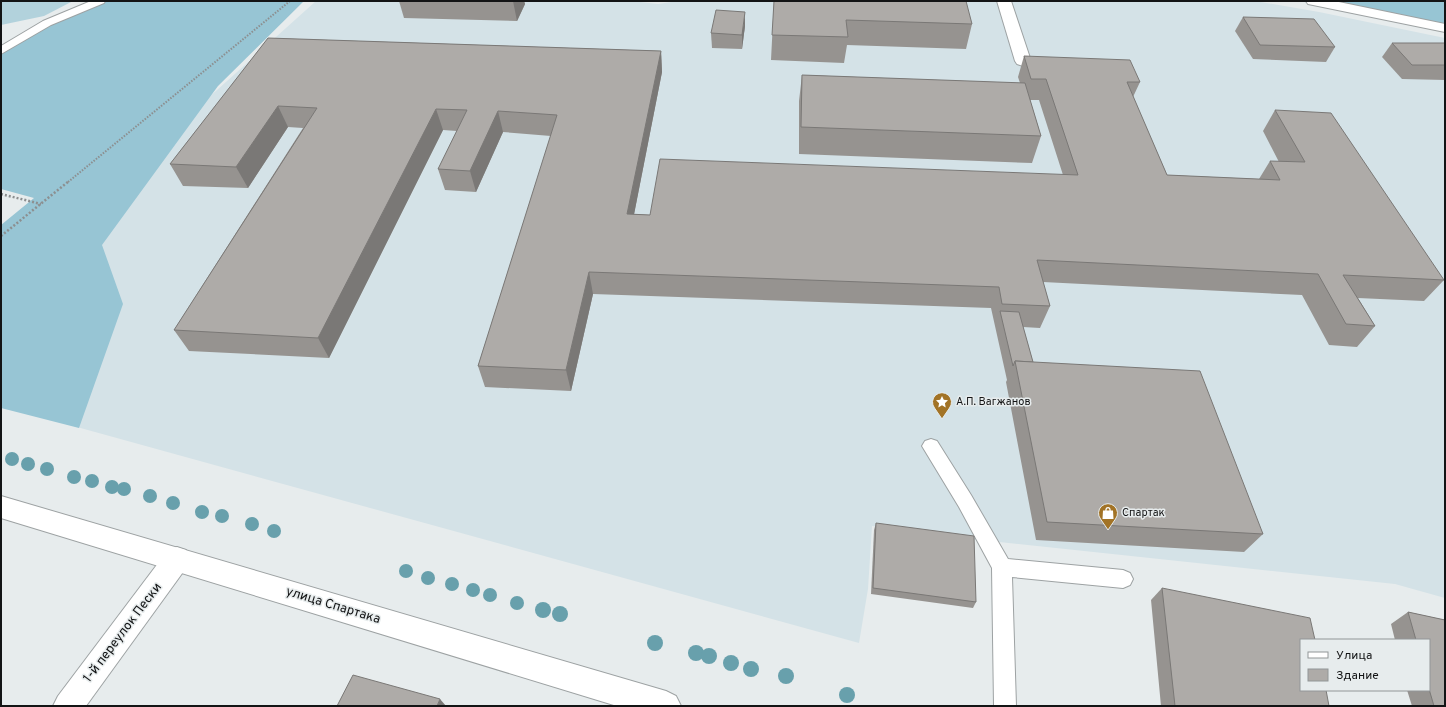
<svg xmlns="http://www.w3.org/2000/svg" width="1446" height="707" font-family="Overpass,sans-serif">
  <rect width="100%" height="100%" fill="#e7eced"/>
  <path fill="#d4e2e7" d="M316,1H631L658,4L678,1H1255L1319,12L1445,38V598L1395,584L971,539L872,526L868,589L859,643L1,406V284Z"/>
  <path fill="#b2d2dc" d="M1,1H73L44,16L1,25Z"/>
  <g fill="#97c5d4">
    <path d="M105,1H304L218,86L102,245L123,304L79,428L1,408V225L34,198L1,189V48Z"/>
    <path d="M1299,1H1445V28L1429,25Z"/>
  </g>
  <g fill="none" stroke-linecap="round" stroke-linejoin="round">
    <g stroke="#9da2a3" stroke-width="2">
      <g id="lane">
        <path d="M91,1H105L104,3L51,25L1,54V46L43,21Z"/>
        <path d="M931,439L937,441L971,495L1008,559L1123,570L1130,573L1133,579L1130,585L1123,588L1012,577L1016,706H994L992,568L959,507L922,446L925,441Z"/>
      </g>
    </g>
    <g stroke="#9da2a3" stroke-width="2">
      <g id="street">
        <path d="M997,1H1011L1031,61L1029,64L1023,66L1017,64L1015,61Z"/>
        <path d="M1306,1H1334L1445,24V32L1313,5L1308,4Z"/>
        <path d="M177,547L186,550L190,559L186,568L86,706H53L58,696L168,550Z"/>
      </g>
    </g>
    <g stroke="#9da2a3" stroke-width="2">
      <path id="secondary" d="M1,496L666,691L676,696L681,706H617L1,518Z"/>
    </g>
    <path stroke="#8c8f90" stroke-width="2" stroke-dasharray="1.5 1.5" stroke-linecap="butt" d="M68,182L290,1"/>
    <g stroke="#8c8f90" stroke-width="2.5" stroke-dasharray="2 2" stroke-linecap="butt">
      <path d="M1,194L41,204"/>
      <path d="M1,236L69,181"/>
    </g>
    <use href="#lane" fill="#fff" fill-rule="evenodd"/>
    <use href="#street" fill="#fff" fill-rule="evenodd"/>
    <use href="#secondary" fill="#fff" fill-rule="evenodd"/>
  </g>
  <g fill="#68a0ac">
    <circle cx="12" cy="459" r="7"/>
    <circle cx="28" cy="464" r="7"/>
    <circle cx="47" cy="469" r="7"/>
    <circle cx="74" cy="477" r="7"/>
    <circle cx="92" cy="481" r="7"/>
    <circle cx="112" cy="487" r="7"/>
    <circle cx="124" cy="489" r="7"/>
    <circle cx="150" cy="496" r="7"/>
    <circle cx="173" cy="503" r="7"/>
    <circle cx="202" cy="512" r="7"/>
    <circle cx="222" cy="516" r="7"/>
    <circle cx="252" cy="524" r="7"/>
    <circle cx="274" cy="531" r="7"/>
    <circle cx="406" cy="571" r="7"/>
    <circle cx="428" cy="578" r="7"/>
    <circle cx="452" cy="584" r="7"/>
    <circle cx="473" cy="590" r="7"/>
    <circle cx="490" cy="595" r="7"/>
    <circle cx="517" cy="603" r="7"/>
    <circle cx="543" cy="610" r="8"/>
    <circle cx="560" cy="614" r="8"/>
    <circle cx="655" cy="643" r="8"/>
    <circle cx="696" cy="653" r="8"/>
    <circle cx="709" cy="656" r="8"/>
    <circle cx="731" cy="663" r="8"/>
    <circle cx="751" cy="669" r="8"/>
    <circle cx="786" cy="676" r="8"/>
    <circle cx="847" cy="695" r="8"/>
  </g>
  <g fill="#969390">
    <path d="M399,1H524L525,4L517,21L404,18Z"/>
    <path d="M774,1L972,24L966,49L847,45L844,63L771,60Z"/>
    <path d="M1243,17L1335,47L1326,62L1253,59L1235,31Z"/>
    <path d="M745,26L742,49L712,48L711,33Z"/>
    <path d="M268,38L661,51L662,72L634,214L650,215L1063,175L1039,100H1030L1041,136L1032,163L799,154V101L802,75L1020,83L1018,77L1024,56L1140,82L1133,97L1167,175L1259,179L1270,161L1279,162L1263,131L1275,110L1444,280L1424,301L1358,298L1375,326L1357,347L1329,345L1302,295L1043,282L1050,306L1040,328L1023,327L1033,362L1263,534L1244,552L1036,540L1006,382L1007,380L991,308L593,294L571,391L485,387L478,366L551,136L503,132L476,192L445,190L438,169L457,131L443,130L329,358L189,351L174,330L303,128L288,127L248,188L183,186L170,164Z"/>
    <path d="M1392,43H1445V80L1402,79L1382,57Z"/>
    <path d="M876,523L976,602L973,608L871,594L874,530Z"/>
    <path d="M1162,588L1329,706H1161L1151,600Z"/>
    <path d="M1408,612L1445,620V706H1412L1407,690H1429V640H1395L1391,624Z"/>
  </g>
  <g fill="#7a7876">
    <path d="M513,1H524L525,4L517,21Z"/>
    <path d="M745,12V26L742,49V35Z"/>
    <path d="M661,51L662,72L630,235L627,214Z"/>
    <path d="M278,106L288,127L248,188L236,167Z"/>
    <path d="M436,109L443,130L329,358L318,338Z"/>
    <path d="M498,111L503,132L476,192L470,171Z"/>
    <path d="M589,272L593,294L571,391L566,370Z"/>
    <path d="M440,699L446,706H437Z"/>
  </g>
  <g fill="#aeaba8" stroke="#7a7876">
    <path d="M774,1H966L972,24L846,20L848,37L772,35Z"/>
    <path d="M716,10L745,12L742,35L711,33Z"/>
    <path d="M1243,17L1314,19L1335,47L1260,45Z"/>
    <path d="M268,38L661,51L627,214L650,215L660,159L1078,175L1046,79H1031L1024,56L1130,60L1140,82H1127L1167,175L1280,180L1270,161L1305,162L1275,110L1331,113L1444,280L1343,275L1375,326L1346,324L1318,274L1037,260L1050,306L1002,304L999,287L589,272L566,370L478,366L557,115L498,111L470,171L438,169L467,110L436,109L318,338L174,330L317,108L278,106L236,167L170,164Z"/>
    <path d="M1392,43H1445V65H1412Z"/>
    <path d="M802,75L1025,83L1041,136L801,127Z"/>
    <path d="M1000,311L1019,312L1033,362L1015,361L1013,366Z"/>
    <path d="M1015,361L1200,371L1263,534L1047,522Z"/>
    <path d="M876,523L974,536L976,602L873,588Z"/>
    <path d="M1162,588L1310,618L1315,640H1301V690H1326L1329,706H1175Z"/>
    <path d="M1408,612L1445,620V706H1434L1429,689V640H1416Z"/>
    <path d="M353,675L440,699L437,706H337Z"/>
  </g>
  <defs>
    <g id="sight-pin" transform="scale(1)"><path d="M0 17L-7.5 6A9.5 9.5 0 1 1 7.5 6Z" fill="#a27326" stroke="#e7eced"/><path d="M0-6L1.8-2.2L6-1.7L2.9 1.2L3.7 5.4L0 3.3L-3.7 5.4L-2.9 1.2L-6-1.7L-1.8-2.2Z" fill="#fff"/></g>
    <g id="shop-pin" transform="scale(1)"><path d="M0 17L-7.5 6A9.5 9.5 0 1 1 7.5 6Z" fill="#a27326" stroke="#e7eced"/><path d="M-5-2.5h2.3a2.7 3.5 0 0 1 5.4 0H5L5.5 6h-11ZM-1.5-2.5h3a1.5 2.3 0 0 0-3 0Z" fill="#fff"/></g>
  </defs>
  <g fill-rule="evenodd">
    <use href="#sight-pin" x="942" y="402"/>
    <use href="#shop-pin" x="1108" y="513"/>
  </g>
  <g text-anchor="middle" dominant-baseline="central" stroke-width="3" stroke-linejoin="round" paint-order="stroke">
    <g font-size="11" fill="#131415" stroke="#e7eced" text-anchor="start">
      <text x="956" y="402">А.П. Вагжанов</text>
      <text x="1122" y="513">Спартак</text>
    </g>
    <g font-size="13" fill="#131415" stroke="#e7eced">
      <text transform="translate(333 606) rotate(17)">улица Спартака</text>
      <text transform="translate(123 633) rotate(-53)">1-й переулок Пески</text>
    </g>
  </g>
  <rect width="1446" height="707" fill="none" stroke="#131415" stroke-width="4"/>
  <rect x="1300" y="639" width="130" height="52" fill="#e7eced" stroke="#929697"/>
  <rect x="1308" y="652" width="20" height="6" fill="#ffffff" stroke="#929697"/>
  <text x="1336" y="659" font-size="12" fill="#131415">Улица</text>
  <rect x="1308" y="669" width="20" height="12" fill="#aeaba8" stroke="#929697"/>
  <text x="1336" y="679" font-size="12" fill="#131415">Здание</text>
</svg>
